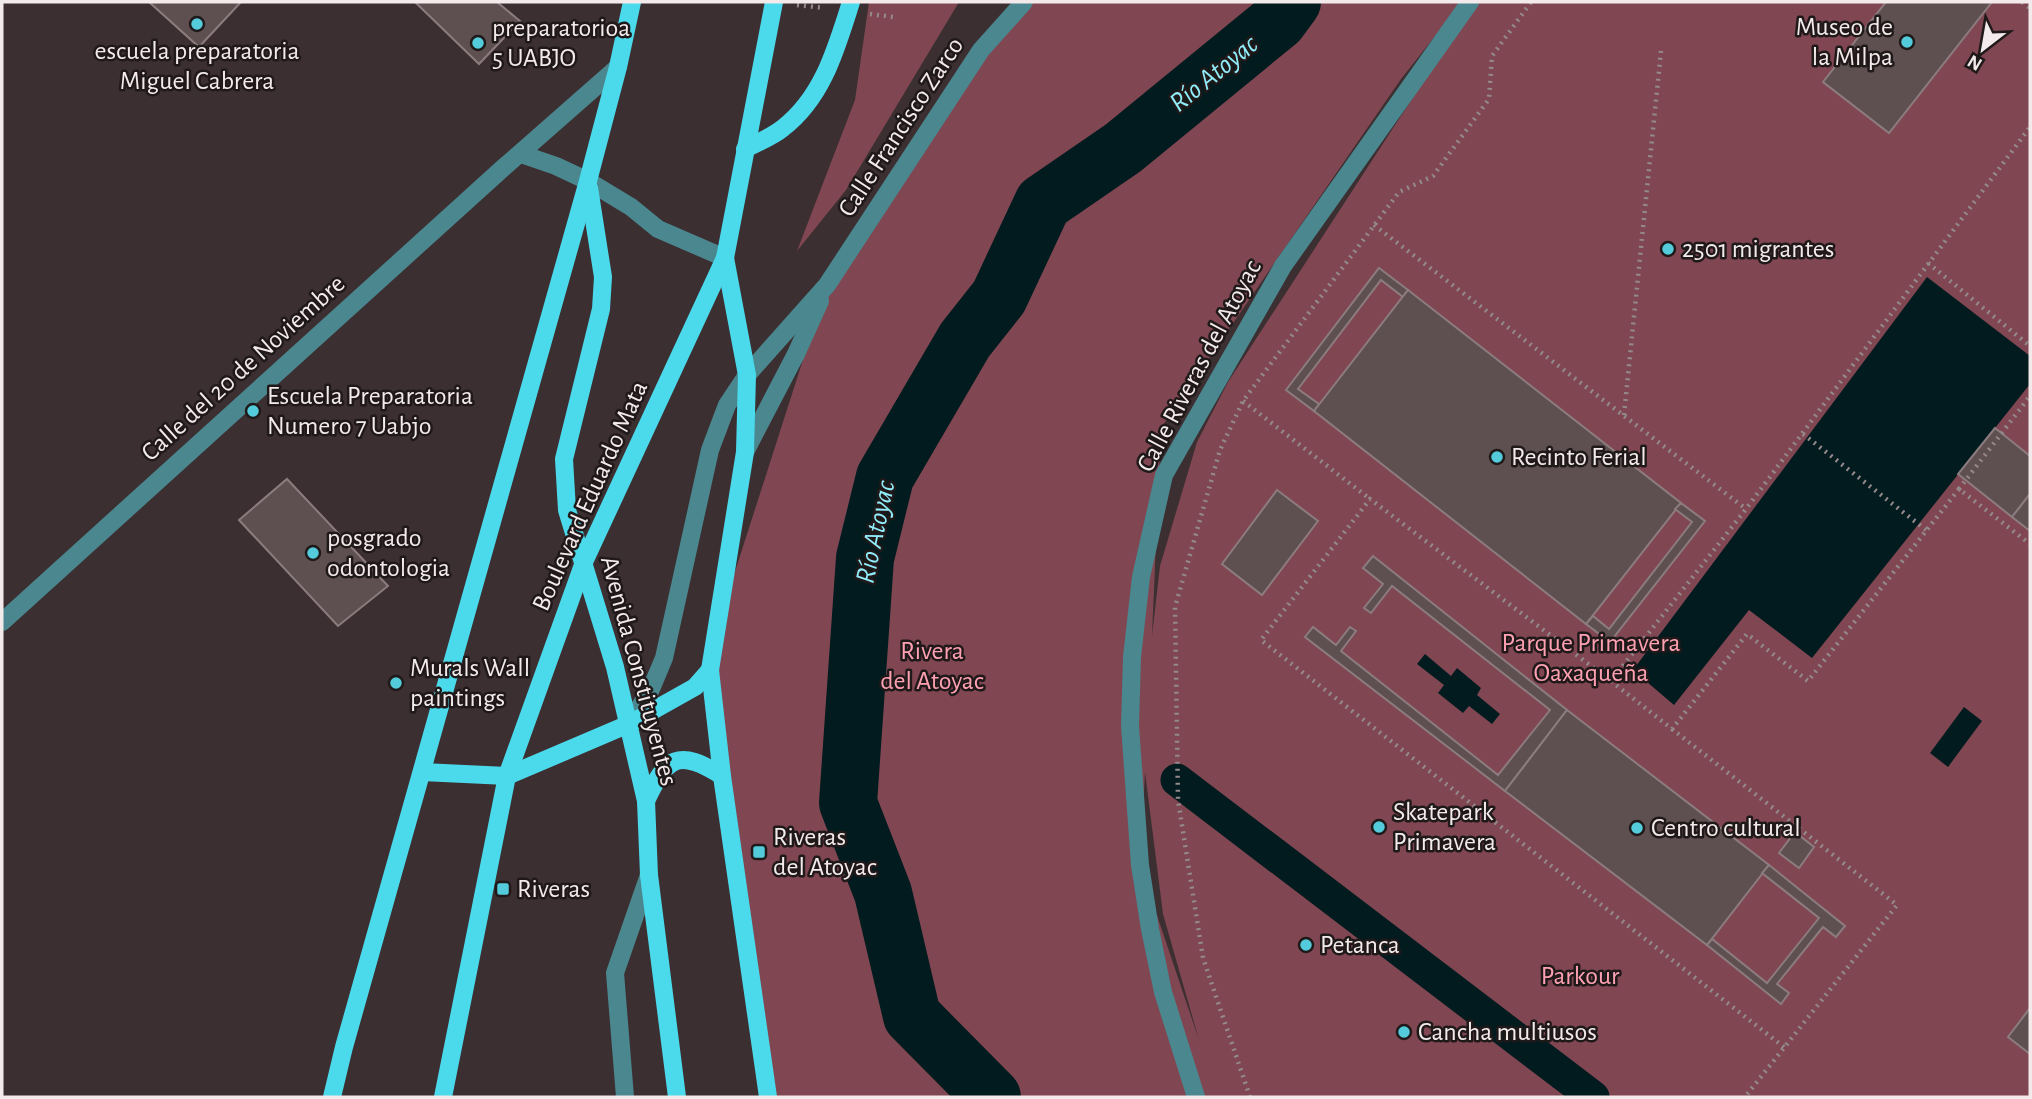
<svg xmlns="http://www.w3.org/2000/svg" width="2032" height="1099" font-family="'Alegreya Sans',sans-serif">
  <rect width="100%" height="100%" fill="#3c2f31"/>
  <g fill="#804752" fill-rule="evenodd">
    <path d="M869,2H959L846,190L797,251L855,100Z"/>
    <path d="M1032,2H1462L1401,79L1161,428L1152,636L1160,566L1197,442L1228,382L1475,2H2030V1097H768L713,640L827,285L981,50ZM1145,772L1163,914L1199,1040L1140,865Z"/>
  </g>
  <g fill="#021b1f">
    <path d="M1927,277L2030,356V384L1812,658L1749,610L1674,705L1633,670Z"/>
    <path d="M1425,654L1451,676L1457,668L1481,688L1477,695L1500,714L1492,724L1469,706L1463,713L1438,693L1444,685L1417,664Z"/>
    <path d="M1964,707L1982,721L1948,767L1930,753Z"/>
  </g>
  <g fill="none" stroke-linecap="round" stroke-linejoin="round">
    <path stroke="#021b1f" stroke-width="33" d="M1177,780L1593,1097"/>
    <path stroke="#021b1f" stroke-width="58" d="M992,1097L912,1016L883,893L848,803L865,558L885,477L965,340L999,297L1043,203L1123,148L1278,21L1292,2"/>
  </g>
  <g fill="#5e4f51" stroke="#8c7c7f" stroke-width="2">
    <path d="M149,2H241L199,47Z"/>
    <path d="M415,2H497L520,21L479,64Z"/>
    <path d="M1886,2H1992L1889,133L1823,82Z"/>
    <path d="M1379,268L1408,290L1403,297L1381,280L1298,389L1319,404L1314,411L1286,390Z"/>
    <path d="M1408,290L1681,503L1586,624L1314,411Z"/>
    <path d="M1995,428L2030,456V494L2012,517L1958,474Z"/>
    <path d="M287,479L388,586L338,626L239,520Z"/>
    <path d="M1277,490L1318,521L1262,595L1222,564Z"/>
    <path d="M2030,494V531L2012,517Z"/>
    <path d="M1681,503L1705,521L1610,642L1586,624L1593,616L1609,629L1692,522L1675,509Z"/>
    <path d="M1373,556L1567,710L1505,791L1305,637L1313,627L1336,645L1350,627L1356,631L1341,651L1498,775L1550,710L1392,586L1371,613L1364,608L1383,584L1363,568Z"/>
    <path d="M1567,710L1769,865L1707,945L1505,791Z"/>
    <path d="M1795,832L1814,847L1799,868L1779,853Z"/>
    <path d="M1769,865L1845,926L1836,937L1823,927L1777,984L1789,993L1781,1004L1707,945L1712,939L1767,983L1819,918L1762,873Z"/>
    <path d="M2030,1008V1054L2008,1037Z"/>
  </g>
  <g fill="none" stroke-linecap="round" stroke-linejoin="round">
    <g stroke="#94898b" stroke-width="4.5" stroke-dasharray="2 5" stroke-linecap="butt">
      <path d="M2022,2L2030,8"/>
      <path d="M797,5L824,8"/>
      <path d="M870,14L893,17"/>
      <path d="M1374,225L1746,509"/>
      <path d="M1928,263L2030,346"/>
      <path d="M1243,401L1370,499"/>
      <path d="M1624,415L1661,51"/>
      <path d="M1803,434L1926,530"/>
      <path d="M1959,489L2030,396"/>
      <path d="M1611,681L1672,729L1747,634L1808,681L1959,489L2030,544"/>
      <path d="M1672,729L1897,905L1745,1097"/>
      <path d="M1784,1047L1261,640L1370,499L1611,681L1746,509L2030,127"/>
      <path d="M1250,1097L1203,958L1178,800L1175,607L1220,450L1243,401L1399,192L1433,176L1489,99L1492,56L1531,2"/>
    </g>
    <g stroke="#4a878f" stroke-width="18">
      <path d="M521,154L556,166L588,181L631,207L658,229L725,258"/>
      <path d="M745,452L796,354L820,301"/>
      <path d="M2,622L503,168L618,67"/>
      <path d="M629,724L651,689L664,658L710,450L727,405L747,375L827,285L981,50L1024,2"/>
      <path d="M625,1097L615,973L649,875"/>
      <path d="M1196,1097L1163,992L1150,929L1140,865L1130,726L1132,657L1141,577L1164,475L1283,266L1470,2"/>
    </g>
    <g stroke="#4bdaeb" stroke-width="18">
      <path d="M745,149C757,143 772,137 783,128C823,97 836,49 851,2"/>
      <path d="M589,188L603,277L601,309L564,459L567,510L615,667L646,801L649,875L677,1097"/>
      <path d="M725,258L747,375L745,452L710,670L722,776L768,1097"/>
      <path d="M422,772L507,776L629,724L695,687L710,670"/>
      <path d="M646,801C666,757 678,748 722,776"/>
      <path d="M332,1097L344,1047L588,181L618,67L632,2"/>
      <path d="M443,1097L507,776L584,562L725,258L774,2"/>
    </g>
  </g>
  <g fill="#53cbda" stroke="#1f191a" stroke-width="2.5">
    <circle cx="197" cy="24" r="7"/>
    <circle cx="1907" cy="42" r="7"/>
    <circle cx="478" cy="43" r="7"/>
    <circle cx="1668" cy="249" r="7"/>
    <circle cx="253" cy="411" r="7"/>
    <circle cx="1497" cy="457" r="7"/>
    <circle cx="313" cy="553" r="7"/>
    <circle cx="396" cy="683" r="7"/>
    <circle cx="1379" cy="827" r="7"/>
    <circle cx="1637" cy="828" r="7"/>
    <rect x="752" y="845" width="14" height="14" rx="3.5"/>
    <rect x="496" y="882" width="14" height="14" rx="3.5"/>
    <circle cx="1306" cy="945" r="7"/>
    <circle cx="1404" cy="1032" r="7"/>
  </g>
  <g text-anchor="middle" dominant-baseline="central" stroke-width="5" stroke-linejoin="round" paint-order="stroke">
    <g font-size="26" fill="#f3eaeb" stroke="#1f191a" text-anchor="start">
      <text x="1893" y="27" text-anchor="end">Museo de<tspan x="1893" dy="30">la Milpa</tspan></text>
      <text x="492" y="28">preparatorioa<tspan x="492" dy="30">5 UABJO</tspan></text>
      <text x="197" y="51" text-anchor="middle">escuela preparatoria<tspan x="197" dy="30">Miguel Cabrera</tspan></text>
      <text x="1682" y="249">2501 migrantes</text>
      <text x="267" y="396">Escuela Preparatoria<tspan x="267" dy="30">Numero 7 Uabjo</tspan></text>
      <text x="1511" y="457">Recinto Ferial</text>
      <text x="327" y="538">posgrado<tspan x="327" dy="30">odontologia</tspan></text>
      <text x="410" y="668">Murals Wall<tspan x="410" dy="30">paintings</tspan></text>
      <text x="1393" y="812">Skatepark<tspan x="1393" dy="30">Primavera</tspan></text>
      <text x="1651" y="828">Centro cultural</text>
      <text x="773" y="837">Riveras<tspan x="773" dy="30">del Atoyac</tspan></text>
      <text x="517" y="889">Riveras</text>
      <text x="1320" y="945">Petanca</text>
      <text x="1418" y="1032">Cancha multiusos</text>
    </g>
    <g font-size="26" fill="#f3eaeb" stroke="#1f191a">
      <text transform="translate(901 127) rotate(-57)">Calle Francisco Zarco</text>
      <text transform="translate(1199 366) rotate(-62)">Calle Riveras del Atoyac</text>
      <text transform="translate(243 368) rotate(-42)">Calle del 20 de Noviembre</text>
      <text transform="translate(590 496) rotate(-66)">Boulevard Eduardo Mata</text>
      <text transform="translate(639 671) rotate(75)">Avenida Constituyentes</text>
    </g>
    <g font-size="26" fill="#ffa1b2" stroke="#1f191a">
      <text x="1591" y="643">Parque Primavera<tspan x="1591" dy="30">Oaxaqueña</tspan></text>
      <text x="932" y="651">Rivera<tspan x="932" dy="30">del Atoyac</tspan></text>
      <text x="1580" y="976">Parkour</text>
    </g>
    <g font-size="28" font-style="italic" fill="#90edf9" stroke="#1f191a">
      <text transform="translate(1214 74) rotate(-39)">Río Atoyac</text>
      <text transform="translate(876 532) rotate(-78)">Río Atoyac</text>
    </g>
  </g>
  <rect width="2032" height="1099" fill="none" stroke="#f3eaeb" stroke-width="7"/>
  <g transform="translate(1983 49) rotate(211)" stroke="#1f191a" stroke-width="5" paint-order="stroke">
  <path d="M0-5L12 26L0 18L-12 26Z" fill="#f3eaeb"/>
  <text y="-10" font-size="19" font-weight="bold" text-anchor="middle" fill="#f3eaeb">N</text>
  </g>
</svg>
